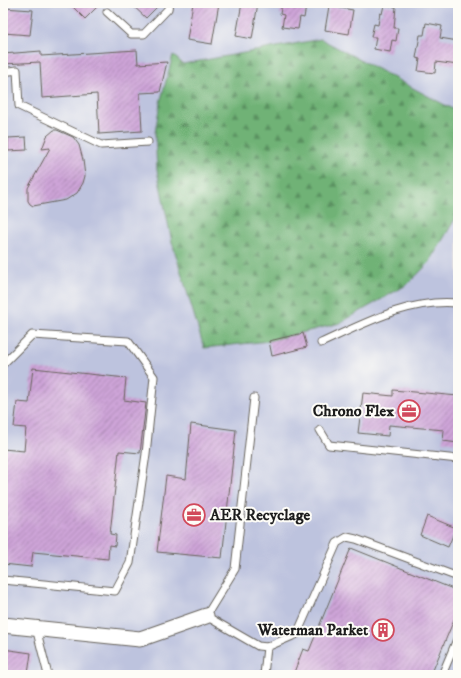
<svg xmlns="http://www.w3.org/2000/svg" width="461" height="678" font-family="'IM FELL DW Pica',serif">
  <defs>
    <pattern id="forest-firs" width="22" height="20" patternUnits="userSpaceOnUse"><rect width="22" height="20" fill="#6fb276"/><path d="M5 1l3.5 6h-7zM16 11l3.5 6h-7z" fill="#5a9060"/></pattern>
    <pattern id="building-hatch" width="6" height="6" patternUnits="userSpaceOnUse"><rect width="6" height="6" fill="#cea4d8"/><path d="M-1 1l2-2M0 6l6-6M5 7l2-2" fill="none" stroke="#a685ae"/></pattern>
  </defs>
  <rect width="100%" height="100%" fill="#fdfcf7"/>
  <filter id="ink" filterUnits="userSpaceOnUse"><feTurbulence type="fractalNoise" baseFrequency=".025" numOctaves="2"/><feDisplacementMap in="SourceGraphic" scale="8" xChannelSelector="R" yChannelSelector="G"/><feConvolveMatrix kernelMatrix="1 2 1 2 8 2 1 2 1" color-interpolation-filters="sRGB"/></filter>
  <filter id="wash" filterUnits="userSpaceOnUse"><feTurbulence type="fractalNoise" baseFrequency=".012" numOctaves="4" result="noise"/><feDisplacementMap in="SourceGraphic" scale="16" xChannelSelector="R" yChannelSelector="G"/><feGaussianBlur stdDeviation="0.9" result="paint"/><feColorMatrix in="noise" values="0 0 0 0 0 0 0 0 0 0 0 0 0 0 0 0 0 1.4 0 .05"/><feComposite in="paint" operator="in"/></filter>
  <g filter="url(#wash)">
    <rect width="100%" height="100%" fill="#f6ead5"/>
    <rect fill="#bdc3de" x="3" y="3" width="455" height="672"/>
    <path fill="url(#forest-firs)" stroke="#466749" d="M321,39L458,112V214L429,263L408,284L340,323L269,341L204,348L172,242L157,170L155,133L160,103L173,55L183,64Z"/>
    <g id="blocks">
      <g fill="url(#building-hatch)">
        <path d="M69,3H101L85,19Z"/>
        <path d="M130,3H161L146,18Z"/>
        <path d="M193,3H219L212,44L187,40Z"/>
        <path d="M242,3H258L252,39L236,36Z"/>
        <path d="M282,3H303L302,5L306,6L304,18L300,17L298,29L282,27L284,15L280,14Z"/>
        <path d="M384,5L396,7L394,28H398L396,41L392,40L390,52L374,49L376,37H371L374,24L378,25L380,13L382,14Z"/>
        <path d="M329,6L353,10L349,34L325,30Z"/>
        <path d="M3,8L33,10L30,35L3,33Z"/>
        <path d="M426,23L442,26L440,38L458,41V65L436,62L435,73L418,71L420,59L416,58L420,35H424Z"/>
        <path d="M137,50L138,64L167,62L160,92L140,93L142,131L99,134L97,94L42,98L40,62L3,64V54L41,51V56Z"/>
        <path d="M54,130H57L73,137L79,145L83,160L85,176L83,183L77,193L66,200L33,206L30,204L28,201V188L50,148L42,149L47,136Z"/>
        <path d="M26,137L27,150L8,151V138Z"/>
        <path d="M303,333L307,347L272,356L269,341Z"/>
        <path d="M33,368L126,378L124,400L146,403L140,453L119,451L110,534L116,535L115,546L109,545L108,559L33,552L31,567L3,564V449L24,451L26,428L14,427L17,402L29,403Z"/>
        <path d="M393,390L458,396V443L443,441L444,430L389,425L388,436L358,433L363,393L393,396Z"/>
        <path d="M191,424L236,430L222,558L157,552L166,476L186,479Z"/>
        <path d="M427,516L456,528L448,547L420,535Z"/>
        <path d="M351,548L458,591V610L431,675H293L303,649L309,651Z"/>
        <path d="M3,649L31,653L28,674L3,671Z"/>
      </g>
    </g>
  </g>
  <g filter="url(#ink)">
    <use href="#blocks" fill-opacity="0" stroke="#68645d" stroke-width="1"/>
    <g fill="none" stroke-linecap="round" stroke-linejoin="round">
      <g stroke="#68645d" stroke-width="9">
        <g id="service">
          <path d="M107,12L131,34H144L168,9L169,3"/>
          <path d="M3,72L17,70L19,106L101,145L148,142"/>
          <path d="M321,343C363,324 410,298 458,303"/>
          <path d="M3,364L32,335L128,341L154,377L146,454L130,563L115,591L3,580"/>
          <path d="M254,398L235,569L206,616L258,646L267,647L297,634L337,543L347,537L356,539L458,577"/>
          <path d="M320,430L329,445L458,459"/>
          <path d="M36,628L48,675"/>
          <path d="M264,675L267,647"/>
          <path d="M442,675L458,637"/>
        </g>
      </g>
      <g stroke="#68645d" stroke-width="17">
        <path id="minor" d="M3,625L140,639L206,616"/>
      </g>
      <use href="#service" stroke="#fff" stroke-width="7"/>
      <use href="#minor" stroke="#fff" stroke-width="15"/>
    </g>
  </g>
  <defs>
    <g id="office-ring" transform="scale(1.15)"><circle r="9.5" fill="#fdfcf7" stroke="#d1495b" stroke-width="1.5"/><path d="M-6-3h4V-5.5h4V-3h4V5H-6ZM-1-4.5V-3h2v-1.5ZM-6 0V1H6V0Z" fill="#d1495b"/></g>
    <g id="building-ring" transform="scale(1.15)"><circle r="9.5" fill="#fdfcf7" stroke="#d1495b" stroke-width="1.5"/><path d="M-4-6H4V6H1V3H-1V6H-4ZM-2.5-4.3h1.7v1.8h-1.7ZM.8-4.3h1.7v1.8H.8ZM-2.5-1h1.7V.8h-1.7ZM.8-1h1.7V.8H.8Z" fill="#d1495b"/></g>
  </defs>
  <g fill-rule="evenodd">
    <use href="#office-ring" x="409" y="411"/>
    <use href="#office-ring" x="194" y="515"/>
    <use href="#building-ring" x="383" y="630"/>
  </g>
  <g text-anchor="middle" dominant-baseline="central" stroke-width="4" stroke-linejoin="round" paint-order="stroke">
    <g font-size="16" font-weight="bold" fill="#1c1c1c" stroke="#fdfcf7" text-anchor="end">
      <text x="394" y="411">Chrono Flex</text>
      <text x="210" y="515" text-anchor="start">AER Recyclage</text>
      <text x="368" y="630">Waterman Parket</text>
    </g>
  </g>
  <rect width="461" height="678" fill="none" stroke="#fdfcf7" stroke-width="16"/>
</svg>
